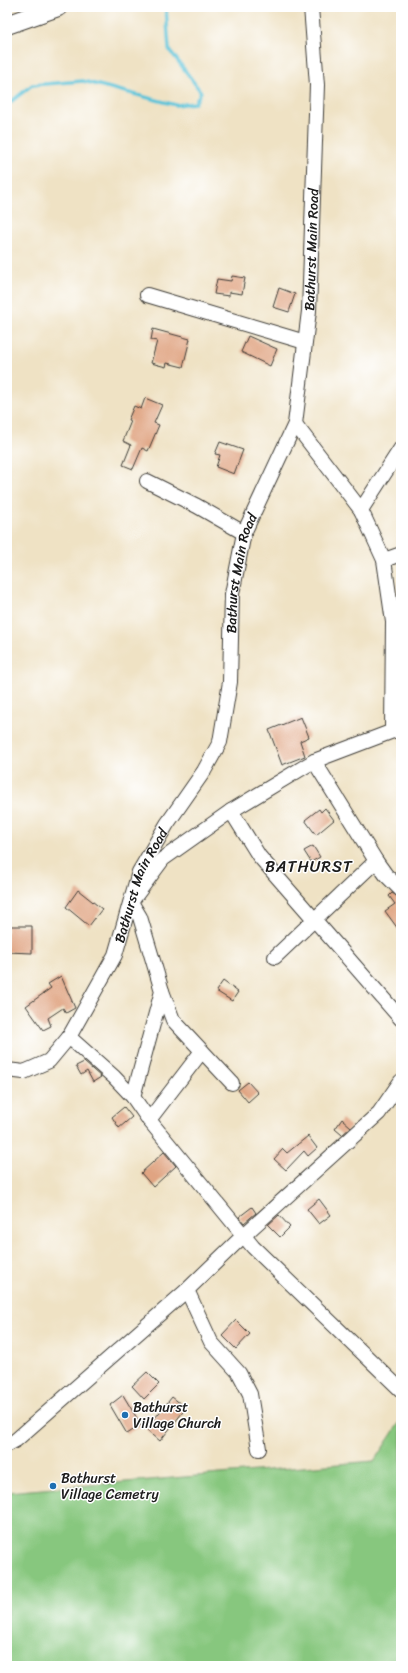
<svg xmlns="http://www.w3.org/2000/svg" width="408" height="1673" font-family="Sriracha,sans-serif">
  <rect width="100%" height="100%" fill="#fff"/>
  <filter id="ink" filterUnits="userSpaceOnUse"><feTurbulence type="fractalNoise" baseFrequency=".025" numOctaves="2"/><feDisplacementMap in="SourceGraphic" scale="8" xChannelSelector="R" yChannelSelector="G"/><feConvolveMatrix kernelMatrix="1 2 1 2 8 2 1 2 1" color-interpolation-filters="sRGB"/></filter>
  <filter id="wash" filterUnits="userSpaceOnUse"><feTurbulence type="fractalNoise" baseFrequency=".012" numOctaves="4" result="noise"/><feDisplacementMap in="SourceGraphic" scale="16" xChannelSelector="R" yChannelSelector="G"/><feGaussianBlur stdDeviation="0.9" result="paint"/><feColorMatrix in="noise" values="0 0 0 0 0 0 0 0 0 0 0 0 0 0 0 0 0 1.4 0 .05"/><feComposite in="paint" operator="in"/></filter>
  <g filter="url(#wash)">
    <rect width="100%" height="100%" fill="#efe2c4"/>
    <path fill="#87c77e" stroke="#52724d" d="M401,1420V1666H7V1492L374,1461Z"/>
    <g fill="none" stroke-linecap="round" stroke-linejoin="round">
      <path stroke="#5dc4d9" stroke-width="3.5" d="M7,105L32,85L83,81L176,105L195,103L201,92L169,49L166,7"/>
    </g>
    <g id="blocks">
      <g fill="#e0a482">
        <path d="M232,276L245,278L242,294L229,292V296L214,294L217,279L231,281Z"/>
        <path d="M279,288L295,294L289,312L273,307Z"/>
        <path d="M153,329L190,339L183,367L167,363L166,367L151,363L157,341L151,340Z"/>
        <path d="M248,336L277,349L270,366L241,352Z"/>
        <path d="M145,398L162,405L154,423L159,425L148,451L142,448L133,469L123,465L131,445L123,441L131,421L128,420L134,406L141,409Z"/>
        <path d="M220,442L243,450L234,474L216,467L220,455L215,454Z"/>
        <path d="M301,717L309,737L300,741L305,756L282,765L269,730Z"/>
        <path d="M325,808L334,820L316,835L305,820L319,809L321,812Z"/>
        <path d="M313,846L320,857L311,862L304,851Z"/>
        <path d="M78,890L102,909L89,926L66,907Z"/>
        <path d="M392,893L401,898V933L385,911L395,904L389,896Z"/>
        <path d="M7,926H32V953L7,952Z"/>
        <path d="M61,976L75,1008L66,1013L63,1008L48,1018L51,1026L43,1030L26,1006L51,988L48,984Z"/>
        <path d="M223,981L238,992L232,1001L216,991Z"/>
        <path d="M84,1062L101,1077L93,1082L87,1071L81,1075L76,1066Z"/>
        <path d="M248,1082L258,1093L248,1102L238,1090Z"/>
        <path d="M124,1107L132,1117L119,1128L112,1117Z"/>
        <path d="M342,1119L351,1127L342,1135L335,1129Z"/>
        <path d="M308,1136L317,1148L308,1156L304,1151L286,1170L274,1159L283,1149L287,1153Z"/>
        <path d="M164,1152L176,1166L153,1187L141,1173Z"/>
        <path d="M319,1199L331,1215L319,1224L307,1209Z"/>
        <path d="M252,1207L256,1213L244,1223L239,1217Z"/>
        <path d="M279,1215L290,1227L280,1237L268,1225Z"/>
        <path d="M236,1320L250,1334L236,1349L222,1335Z"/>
        <path d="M147,1372L159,1384L144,1399L132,1386Z"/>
        <path d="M123,1395L141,1425L127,1434L110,1405Z"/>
        <path d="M172,1397L186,1408L160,1441L146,1429Z"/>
      </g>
    </g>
  </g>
  <g filter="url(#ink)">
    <use href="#blocks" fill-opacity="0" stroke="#3c3a35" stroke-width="1"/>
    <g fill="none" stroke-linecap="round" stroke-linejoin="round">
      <g stroke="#3c3a35" stroke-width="16">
        <g id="minor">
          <path d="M147,295L305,342"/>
          <path d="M295,424L361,510L384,560L393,622L392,731"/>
          <path d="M147,481L197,506L244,533"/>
          <path d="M361,510L401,448"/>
          <path d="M384,560L401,554"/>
          <path d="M314,761L376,861L386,875L401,890"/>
          <path d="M231,811L259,856L401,1019"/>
          <path d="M275,957L376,861"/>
          <path d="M69,1037L114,1077L133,1097L149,1120L253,1247L401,1390"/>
          <path id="s1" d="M7,1070L24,1072L49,1061L69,1037L115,955L139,872L167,824L204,771L220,742L230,682L232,594L244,533L295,424L309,311L317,85L311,7"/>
          <path d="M232,1083L173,1020L162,991L140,917L131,902L163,859L231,811L314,761L401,728"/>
          <path d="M133,1097L162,991"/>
          <path d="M149,1120L202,1051"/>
          <path d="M187,1290L211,1342L239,1373L250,1394L259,1449"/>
          <path d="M7,1445L16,1440L187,1290L243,1236L379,1113L401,1081"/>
        </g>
      </g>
      <g stroke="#3c3a35" stroke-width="20">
        <path id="major" d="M7,25L58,7"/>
      </g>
      <use href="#minor" stroke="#fff" stroke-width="14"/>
      <use href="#major" stroke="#fff" stroke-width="18"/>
    </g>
  </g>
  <g fill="#1f6fb2" stroke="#fff" stroke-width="1.5">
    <circle cx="125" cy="1415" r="4"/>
    <circle cx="53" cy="1486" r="4"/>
  </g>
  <g text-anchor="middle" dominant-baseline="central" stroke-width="3" stroke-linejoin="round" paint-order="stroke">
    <g font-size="14" fill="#1c1c1c" stroke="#fff">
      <text stroke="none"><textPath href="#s1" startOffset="916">Bathurst Main Road</textPath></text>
      <text stroke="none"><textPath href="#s1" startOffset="580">Bathurst Main Road</textPath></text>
      <text stroke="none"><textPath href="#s1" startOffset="244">Bathurst Main Road</textPath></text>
    </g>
    <g font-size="14" fill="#1c1c1c" stroke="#fff" text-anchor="start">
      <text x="133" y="1407">Bathurst<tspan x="133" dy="16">Village Church</tspan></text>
      <text x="61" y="1478">Bathurst<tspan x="61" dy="16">Village Cemetry</tspan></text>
    </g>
    <g font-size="16" letter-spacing="1" fill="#1c1c1c" stroke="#fff">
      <text x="309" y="866">BATHURST</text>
    </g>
  </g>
  <rect width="408" height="1673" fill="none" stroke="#fff" stroke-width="24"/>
</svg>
